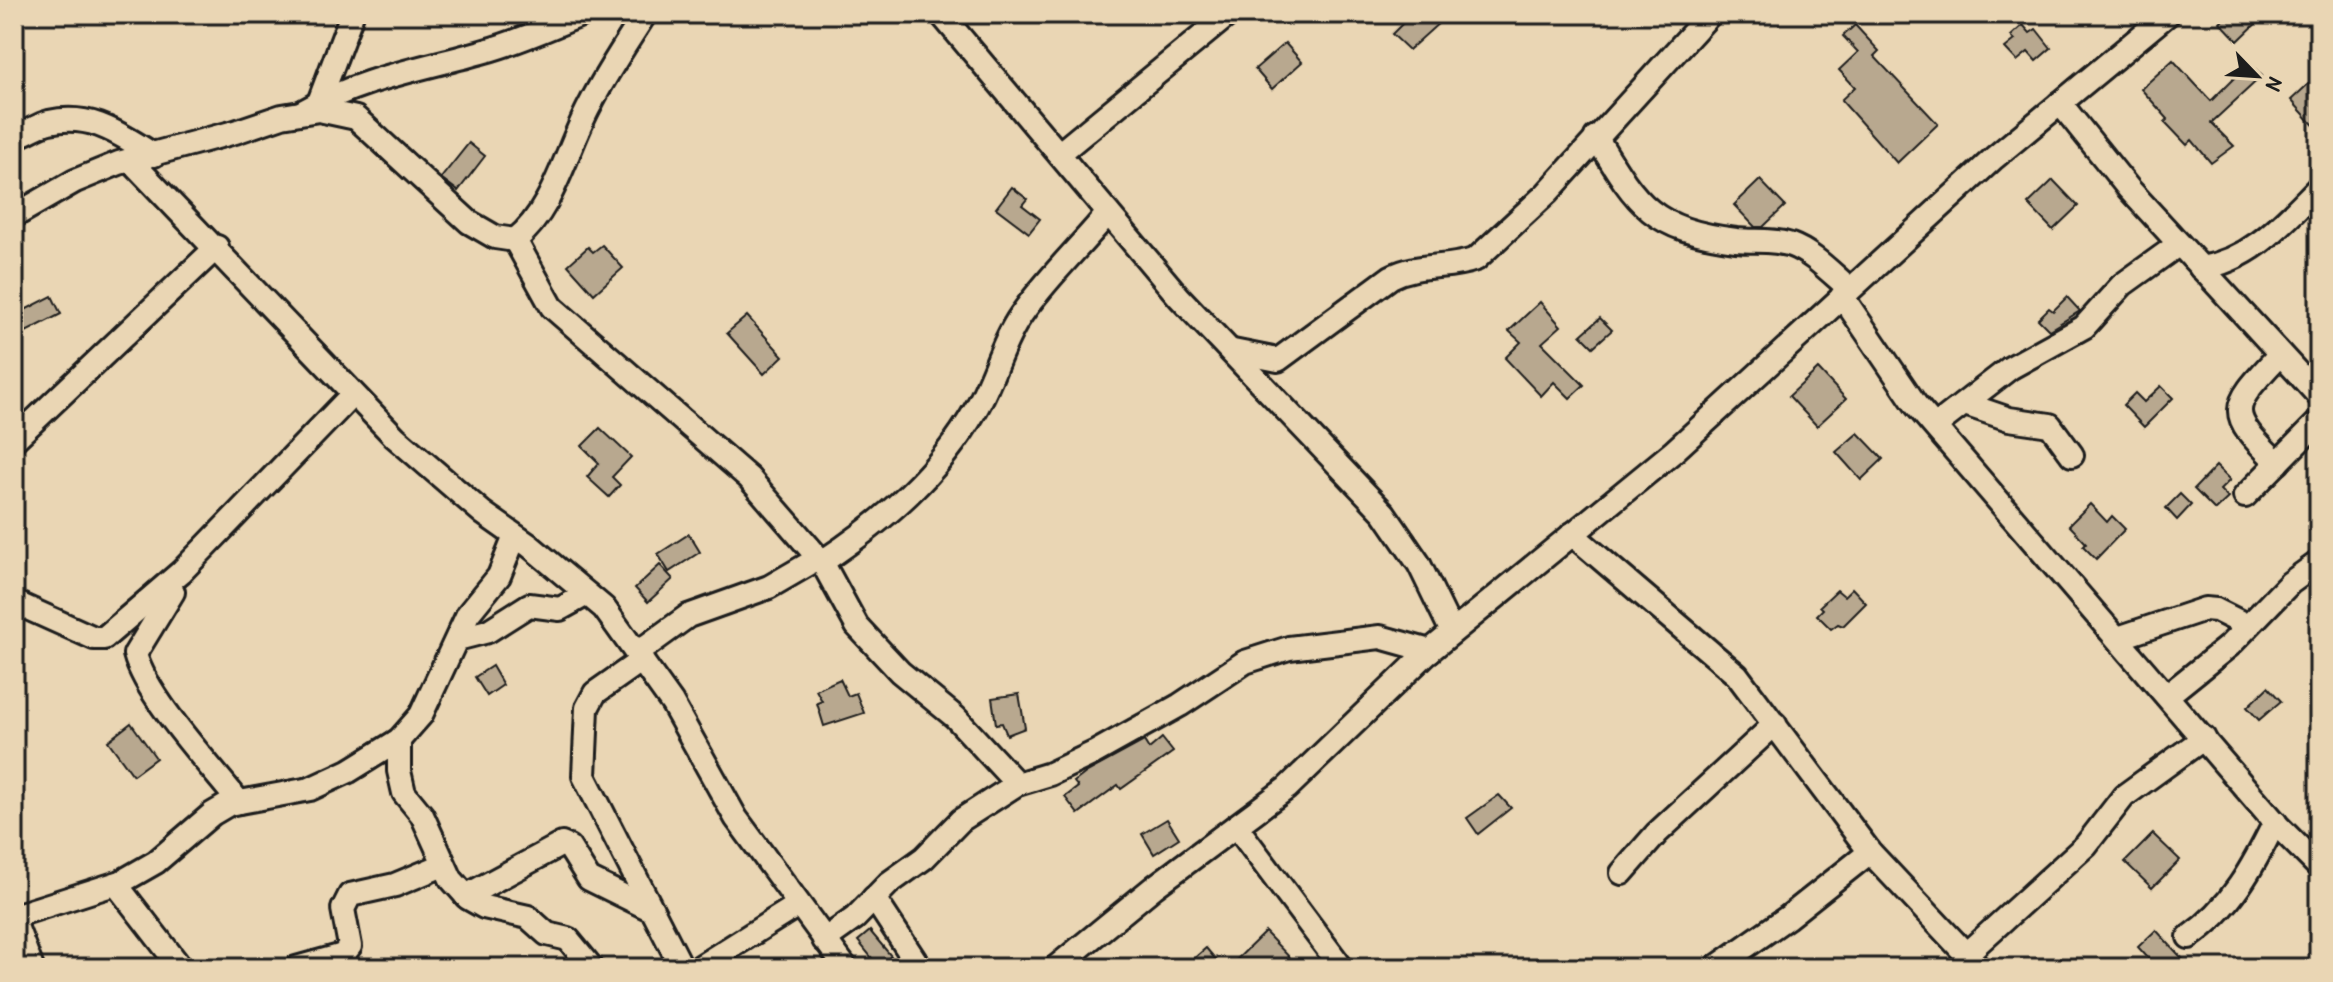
<svg xmlns="http://www.w3.org/2000/svg" width="2333" height="982" font-family="'Patrick Hand',sans-serif">
  <rect width="100%" height="100%" fill="#ead6b4"/>
  <filter id="ink" filterUnits="userSpaceOnUse"><feTurbulence type="fractalNoise" baseFrequency=".0125" numOctaves="2"/><feDisplacementMap in="SourceGraphic" scale="16" xChannelSelector="R" yChannelSelector="G"/><feConvolveMatrix kernelMatrix="1 2 1 2 8 2 1 2 1" color-interpolation-filters="sRGB"/></filter>
  <g filter="url(#ink)">
    <g fill="#b8a88f" stroke="#1c1c1c" stroke-width="2">
      <path d="M1393,14H1433L1440,22L1409,50L1392,34L1403,23Z"/>
      <path d="M2228,14H2266L2238,41L2220,22Z"/>
      <path d="M1855,25L1879,51L1874,56L1938,124L1897,163L1841,100L1855,87L1839,70L1858,52L1843,36Z"/>
      <path d="M2023,25L2030,33L2036,29L2051,48L2036,61L2028,52L2017,61L2005,48L2015,40L2011,36Z"/>
      <path d="M1285,43L1302,62L1272,89L1255,69Z"/>
      <path d="M2173,60L2211,101L2249,63L2262,76L2211,123L2234,146L2211,163L2192,140L2187,145L2165,122L2168,119L2141,89Z"/>
      <path d="M2319,74V131L2291,100Z"/>
      <path d="M469,143L485,156L458,191L441,178Z"/>
      <path d="M1760,180L1785,206L1763,227H1755L1734,205Z"/>
      <path d="M2053,180L2078,206L2053,230L2028,204Z"/>
      <path d="M1012,187L1027,199L1022,205L1040,219L1029,233L996,208Z"/>
      <path d="M602,245L623,268L594,294L568,265L588,247L593,252Z"/>
      <path d="M52,296L61,314L26,332L17,314Z"/>
      <path d="M2067,297L2080,311L2049,330L2038,319L2049,308L2053,311Z"/>
      <path d="M1540,302L1561,326L1542,343L1584,385L1570,398L1554,382L1541,396L1505,358L1521,342L1509,331Z"/>
      <path d="M747,316L783,356L764,374L727,333Z"/>
      <path d="M1600,318L1612,330L1593,347L1581,335Z"/>
      <path d="M1818,369L1846,399L1817,426L1789,396Z"/>
      <path d="M2161,386L2173,398L2144,427L2123,405L2135,393L2144,402Z"/>
      <path d="M600,428L631,457L612,477L620,485L609,497L587,477L599,463L582,446Z"/>
      <path d="M1858,433L1883,459L1861,480L1836,452Z"/>
      <path d="M2216,466L2230,480L2220,490L2228,498L2215,510L2194,489Z"/>
      <path d="M2180,494L2191,505L2177,520L2166,508Z"/>
      <path d="M2090,504L2107,522L2112,516L2125,529L2096,559L2083,546L2086,543L2069,525Z"/>
      <path d="M689,534L700,552L669,572L658,554Z"/>
      <path d="M660,565L673,579L648,602L635,588Z"/>
      <path d="M1852,588L1866,603L1843,626L1838,624L1831,629L1817,615L1823,609L1820,606L1837,590L1844,596Z"/>
      <path d="M492,666L503,685L487,696L475,677Z"/>
      <path d="M840,679L848,696L856,693L864,713L824,726L817,703L822,701L816,690Z"/>
      <path d="M2268,687L2281,701L2259,720L2247,707Z"/>
      <path d="M1019,694L1025,728L1007,735L1002,723L996,724L992,698Z"/>
      <path d="M131,723L156,758L133,775L108,741Z"/>
      <path d="M1162,738L1173,752L1121,789L1118,785L1078,814L1065,797L1078,787L1074,782L1087,772L1144,741L1149,749Z"/>
      <path d="M1499,795L1511,808L1478,834L1467,818Z"/>
      <path d="M1167,819L1179,838L1154,854L1142,834Z"/>
      <path d="M2153,834L2180,860L2152,888L2125,862Z"/>
      <path d="M2156,930L2191,968H2157L2138,947Z"/>
      <path d="M870,931L891,956L879,967L858,941Z"/>
      <path d="M1265,932L1300,968H1228Z"/>
      <path d="M1206,948L1223,968H1183Z"/>
    </g>
    <g fill="none" stroke-linecap="round" stroke-linejoin="round">
      <g stroke="#1c1c1c" stroke-width="28">
        <g id="street">
          <path d="M941,14L1179,297L1384,513L1419,564L1452,632"/>
          <path d="M319,102L352,14"/>
          <path d="M2060,103L2129,189L2319,396"/>
          <path d="M304,111C361,78 423,69 485,51C518,42 551,27 583,14"/>
          <path d="M14,137C26,134 37,125 49,122C92,113 118,133 154,155"/>
          <path d="M1596,137C1638,206 1651,229 1736,240C1755,242 1773,239 1791,245C1813,253 1832,274 1850,289"/>
          <path d="M1060,153L1229,14"/>
          <path d="M131,161L395,437L483,513L530,546L604,608L672,703L736,818L846,968"/>
          <path d="M14,216L75,181L119,163L235,132L282,116L319,110L356,118L469,222L495,237L515,240C554,210 567,147 590,105C606,73 626,44 645,14"/>
          <path d="M515,240L552,307L749,478L822,562L857,626L900,672L955,717L1017,784"/>
          <path d="M2201,268C2252,260 2284,222 2319,187"/>
          <path d="M1842,296L1916,405L2278,826L2319,867"/>
          <path d="M1233,351L1278,360L1391,277C1421,262 1447,270 1476,259L1547,193L1710,14"/>
          <path d="M1965,404L2009,419L2050,425L2072,455"/>
          <path d="M1935,426L2010,368L2084,327L2122,285L2179,244"/>
          <path d="M14,440L217,247"/>
          <path d="M2278,463C2224,411 2230,408 2280,354"/>
          <path d="M2245,496L2319,421"/>
          <path d="M1572,534L1737,675L1870,852L1979,968"/>
          <path d="M822,562C885,520 938,475 976,409C994,378 1001,344 1021,315C1046,279 1080,247 1108,213"/>
          <path d="M173,592L135,654C146,697 210,765 239,802"/>
          <path d="M14,602L94,638H104L181,572L353,394"/>
          <path d="M2118,638L2205,609L2216,610L2248,626"/>
          <path d="M457,639L488,631L529,605L560,609L587,594"/>
          <path d="M637,653L688,616L769,587L819,558"/>
          <path d="M642,660L595,693L587,708L584,776L682,968"/>
          <path d="M2168,695L2230,645L2290,583L2319,562"/>
          <path d="M399,740V771L404,793L422,815L451,879L468,898L484,907L528,917L547,934L568,939L592,968"/>
          <path d="M1236,826L1342,968"/>
          <path d="M1622,873L1657,833L1775,724"/>
          <path d="M116,884L181,968"/>
          <path d="M466,896L562,844L569,847L589,879L652,910"/>
          <path d="M874,898L920,968"/>
          <path d="M14,916L121,882L156,862L212,814L229,804L310,789L349,771L399,740L421,715L468,614L499,576L515,536"/>
          <path d="M14,921L32,968"/>
          <path d="M2189,937C2231,908 2253,867 2275,822"/>
          <path d="M824,940L855,918L889,883L924,858L961,820L1017,784L1050,774L1094,753L1180,705L1245,662L1289,648L1380,637L1430,651"/>
          <path d="M1965,955L2086,845L2124,796L2204,738"/>
          <path d="M296,968L343,955L350,946L343,909L350,895L395,885L443,865"/>
          <path d="M698,968L798,905"/>
          <path d="M1055,968L1154,887L1287,788L1426,654L1673,452L1994,158L2168,14"/>
          <path d="M1715,968L1788,917L1870,852"/>
        </g>
      </g>
      <use href="#street" stroke="#ead6b4" stroke-width="22"/>
    </g>
  </g>
  <rect width="2333" height="982" fill="none" stroke="#ead6b4" stroke-width="48"/>
  <rect x="24" y="24" width="2285" height="934" fill="none" stroke="#1c1c1c" stroke-width="3" filter="url(#ink)"/>
  <g transform="translate(2257 76) rotate(115)" stroke="#ead6b4" stroke-width="6" paint-order="stroke">
  <path d="M0-6L14 30L0 20L-14 30Z" fill="#1c1c1c"/>
  <text y="-12" font-size="22" font-weight="bold" text-anchor="middle" fill="#1c1c1c">N</text>
  </g>
</svg>
